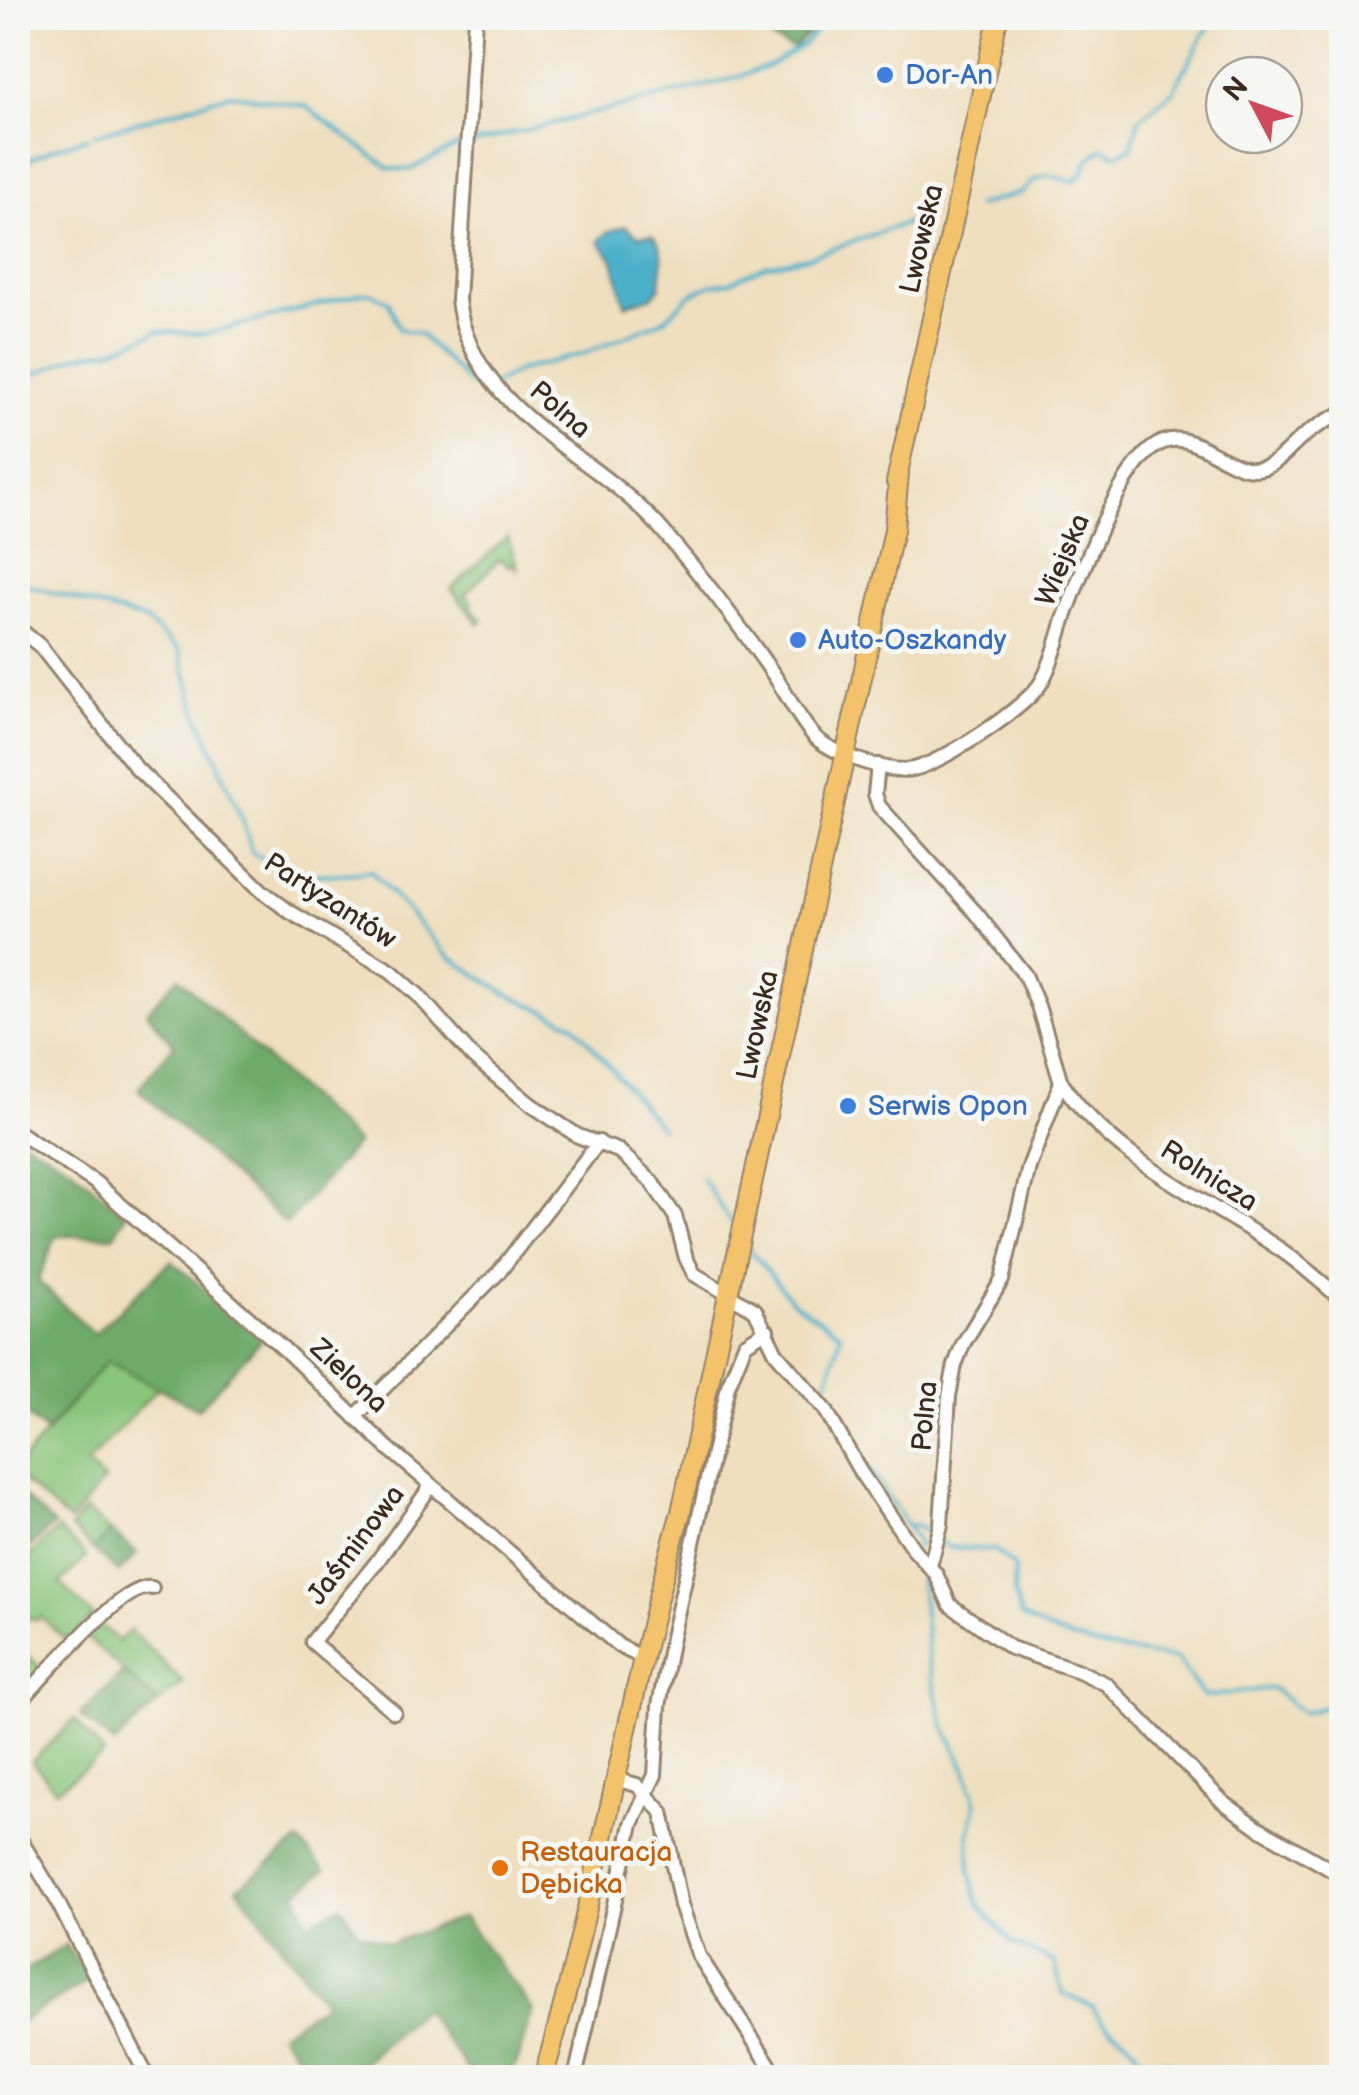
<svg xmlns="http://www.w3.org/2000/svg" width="1359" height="2095" font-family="'Balsamiq Sans',sans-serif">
  <rect width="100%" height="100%" fill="#f6f6f2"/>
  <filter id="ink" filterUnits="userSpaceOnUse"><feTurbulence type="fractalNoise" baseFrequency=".01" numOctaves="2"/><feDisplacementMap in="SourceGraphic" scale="20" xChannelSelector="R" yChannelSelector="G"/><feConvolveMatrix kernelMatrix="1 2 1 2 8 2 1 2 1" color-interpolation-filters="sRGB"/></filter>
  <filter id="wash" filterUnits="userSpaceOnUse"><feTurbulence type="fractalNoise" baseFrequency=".0048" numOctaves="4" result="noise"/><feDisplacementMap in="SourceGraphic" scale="40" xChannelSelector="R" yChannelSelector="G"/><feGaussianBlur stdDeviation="2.25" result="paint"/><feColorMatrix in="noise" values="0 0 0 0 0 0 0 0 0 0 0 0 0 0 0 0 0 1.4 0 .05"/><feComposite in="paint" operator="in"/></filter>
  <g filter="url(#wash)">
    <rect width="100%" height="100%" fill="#efdfbf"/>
    <g fill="#88c479" stroke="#62774c" stroke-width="2.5">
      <path d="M508,536L518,570L513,564L509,567L500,559L465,594L473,603L470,607L483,620L479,624L451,589Z"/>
      <path d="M107,1361L158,1388L86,1464L104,1480L70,1522L18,1477V1466Z"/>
      <path d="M85,1510L110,1531L93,1550L71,1528Z"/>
      <path d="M58,1529L87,1557L60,1583L93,1616L67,1642L41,1617L36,1621L30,1617L18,1628V1566Z"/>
      <path d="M99,1624L119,1641L130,1630L184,1683L158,1703L86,1637Z"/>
      <path d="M18,1646L42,1669L18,1694Z"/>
      <path d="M75,1719L104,1754L56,1790L32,1761Z"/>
    </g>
    <g fill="#6eaa69" stroke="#546a44" stroke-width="2.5">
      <path d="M757,18H822L794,48C780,46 763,33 752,22Z"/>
      <path d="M178,977L357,1143L286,1224L138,1089L174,1045L147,1012Z"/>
      <path d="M18,1137L72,1168L126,1215L113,1236H56L38,1281L94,1334L171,1261L263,1338L198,1409L107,1361L46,1432L18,1408Z"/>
      <path d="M18,1492L54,1525L23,1553L18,1547Z"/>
      <path d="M110,1531L137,1553L119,1573L93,1550Z"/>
      <path d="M123,1672L158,1703L114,1744L80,1715Z"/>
      <path d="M299,1841L325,1870L297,1893L308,1923L341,1906L359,1932L390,1943L463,1917L533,2010L512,2077H473L423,2009L360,2065L364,2077H314L280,2033L325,2003L237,1888Z"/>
      <path d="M66,1945L90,1980L18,2023V1975Z"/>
    </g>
    <path fill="#4bb1ca" stroke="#436e74" stroke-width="2.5" d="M626,226L638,236L652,235C669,252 660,267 660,288L653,296L625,305L613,260L599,241L607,232Z"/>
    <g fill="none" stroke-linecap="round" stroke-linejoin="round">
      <g stroke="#4bb1ca" stroke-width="4">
        <path d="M94,135L231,94L305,106L389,168L409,170L459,145"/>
        <path d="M474,143L724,81L769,66L802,46L827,18"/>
        <path d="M18,165L54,148L87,138"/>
        <path d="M977,206L1023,192L1033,181L1046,175L1074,181L1083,173L1087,161L1103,148L1116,155L1131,148L1139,119L1173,91L1213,18"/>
        <path d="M18,371L38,373L77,356L114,349L158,331L206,334L362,293H371L389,302L399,329L420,334L470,384L486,389L518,371L583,354L664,320L690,295L710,285L729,282L765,266L808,257L921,218"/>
        <path d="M18,582L145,620L179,650L197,713L243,821L252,853C294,876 324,878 371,871L448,956L507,994L574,1024L661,1128"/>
        <path d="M702,1178L736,1230"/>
        <path d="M747,1246L793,1302L841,1334L826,1387L866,1463L917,1541L918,1547"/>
        <path d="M909,1526H918L948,1547L995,1550L1015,1567L1014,1594L1021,1616C1069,1645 1122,1651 1177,1659L1204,1697L1272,1688L1303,1713L1336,1704L1342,1692"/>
        <path d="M919,1562L929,1665L944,1726L966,1770L976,1804L969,1835L970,1872L979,1905L1012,1943L1055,1962L1062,1993L1093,2007C1104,2033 1130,2032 1140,2059L1171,2062L1181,2078"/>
      </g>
    </g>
  </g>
  <g filter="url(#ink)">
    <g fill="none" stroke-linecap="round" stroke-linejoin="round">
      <g stroke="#95846e" stroke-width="18">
        <g id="minor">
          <path d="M475,18L458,300C471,414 597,453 663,531C701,575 736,620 769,668C785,689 797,718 815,737C833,754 889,774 913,769C941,764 1029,706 1042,681C1053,662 1058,638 1065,617C1080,575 1117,477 1150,450C1187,419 1218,467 1254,469C1276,470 1292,443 1309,432C1319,425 1330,419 1342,413"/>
          <path d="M18,628L40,646L137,769L262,891L290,912L391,971L418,995L473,1057L530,1104L578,1136L619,1151L651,1181L675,1216L686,1258L694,1274L755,1310L776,1353L825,1409L861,1473L914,1550L936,1574L950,1605L1011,1648L1079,1671L1106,1684L1223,1802L1259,1828L1342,1876"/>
          <path d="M878,765L875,794L879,806L977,914L1025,975L1038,1006L1061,1082L1029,1167L1002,1280L963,1344L955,1365L949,1396L941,1525L930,1566"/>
          <path d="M1061,1082C1115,1162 1204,1197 1281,1250C1303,1265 1321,1283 1342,1299"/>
          <path d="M18,1132L96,1183L284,1349L388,1448L619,1646L643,1658"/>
          <path d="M355,1417L499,1272L599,1142"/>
          <path d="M18,1560L20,1557"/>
          <path d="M18,1704C40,1681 123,1581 152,1588"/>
          <path d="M394,1712L312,1642L376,1563L431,1486"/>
          <path d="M618,1780L637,1785L662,1812L681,1905L699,1956L778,2078"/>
          <path d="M18,1836L54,1895L148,2078"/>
          <path d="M575,2078L632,1824L655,1775L659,1706L671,1642L728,1386L745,1344L767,1330"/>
        </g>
      </g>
      <g stroke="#95846e" stroke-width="22">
        <g id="major">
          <path d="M896,482L998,18"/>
          <path d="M543,2078C598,1891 627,1699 681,1512L894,530L899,473"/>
        </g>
      </g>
      <use href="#minor" stroke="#fff" stroke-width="12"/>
      <use href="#major" stroke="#f3c26a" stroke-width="18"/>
    </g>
  </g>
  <g fill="#3f7fe0" stroke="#f6f6f2" stroke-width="4">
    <circle cx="885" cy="75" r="10"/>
    <circle cx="798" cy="640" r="10"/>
    <circle cx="848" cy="1106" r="10"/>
  </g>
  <circle fill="#e8710a" stroke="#f6f6f2" stroke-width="4" cx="500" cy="1868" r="10"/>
  <g text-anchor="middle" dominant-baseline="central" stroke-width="10" stroke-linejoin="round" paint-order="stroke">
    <g font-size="28" fill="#366cbe" stroke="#f6f6f2" text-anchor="start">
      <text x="905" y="75">Dor-An</text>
      <text x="818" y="640">Auto-Oszkandy</text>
      <text x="868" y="1106">Serwis Opon</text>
    </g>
    <g font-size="28" fill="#3b2a1e" stroke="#f6f6f2">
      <text transform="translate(922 239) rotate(-77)">Lwowska</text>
      <text transform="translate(560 410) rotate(41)">Polna</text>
      <text transform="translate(1063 560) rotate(-67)">Wiejska</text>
      <text transform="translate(330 901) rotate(33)">Partyzantów</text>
      <text transform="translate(758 1025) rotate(-78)">Lwowska</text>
      <text transform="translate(1209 1176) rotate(32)">Rolnicza</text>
      <text transform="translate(349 1376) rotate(43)">Zielona</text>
      <text transform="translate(925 1416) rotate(-85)">Polna</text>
      <text transform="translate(356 1545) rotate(-53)">Jaśminowa</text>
    </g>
    <g font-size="28" fill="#c56008" stroke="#f6f6f2" text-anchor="start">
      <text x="520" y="1852">Restauracja<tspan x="520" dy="32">Dębicka</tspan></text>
    </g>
  </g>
  <rect width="1359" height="2095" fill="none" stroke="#f6f6f2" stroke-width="60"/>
  <g transform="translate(1254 105) rotate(311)"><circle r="48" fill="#f6f6f2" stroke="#aba49d" stroke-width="2.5"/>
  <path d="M0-8L18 38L0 25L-18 38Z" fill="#d1495b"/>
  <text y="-15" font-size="28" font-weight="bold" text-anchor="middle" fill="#3b2a1e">N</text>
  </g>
</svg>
